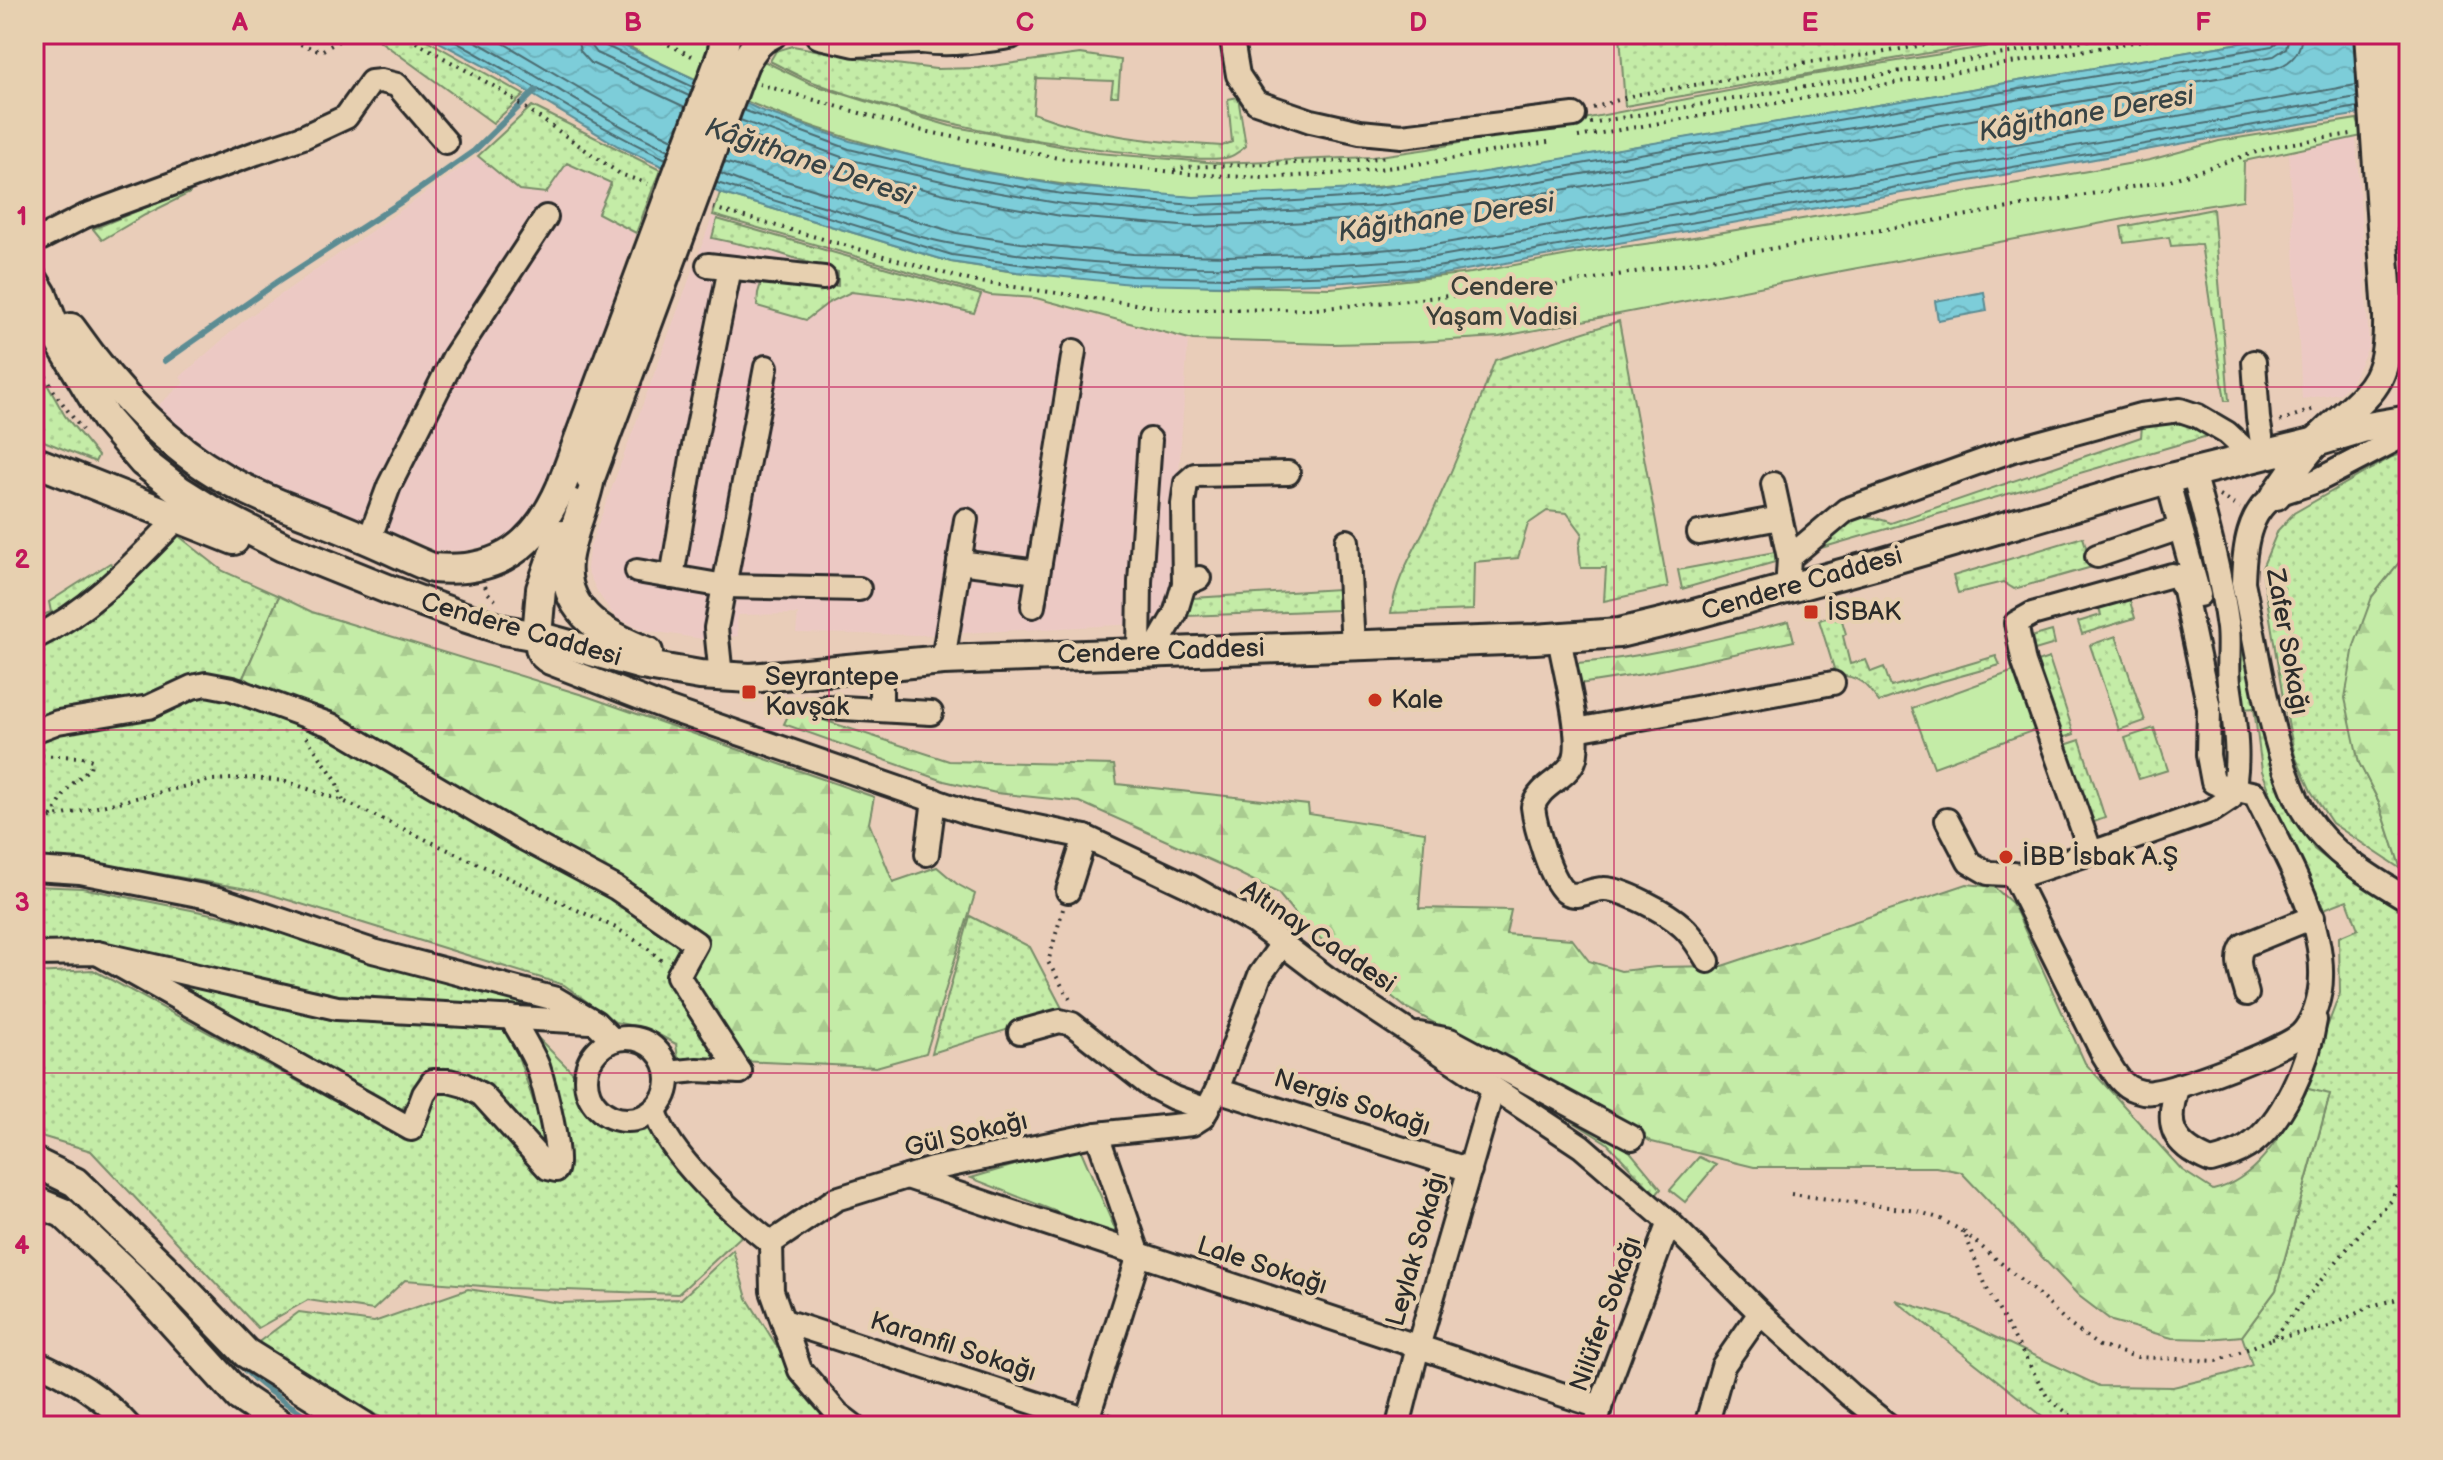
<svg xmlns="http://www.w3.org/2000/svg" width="2443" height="1460" font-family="'Balsamiq Sans',sans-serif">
  <defs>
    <pattern id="grass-dots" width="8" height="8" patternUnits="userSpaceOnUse" patternTransform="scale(2)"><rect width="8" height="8" fill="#c4eca7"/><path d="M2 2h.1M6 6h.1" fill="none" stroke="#a9cb90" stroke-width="1.8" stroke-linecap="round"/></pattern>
    <pattern id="forest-firs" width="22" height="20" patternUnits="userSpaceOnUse" patternTransform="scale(2)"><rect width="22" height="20" fill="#c4eca7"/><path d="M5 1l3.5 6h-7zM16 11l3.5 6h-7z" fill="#a9cb90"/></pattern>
    <pattern id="water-waves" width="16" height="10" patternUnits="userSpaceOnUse" patternTransform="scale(2)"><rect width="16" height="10" fill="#7dcdd9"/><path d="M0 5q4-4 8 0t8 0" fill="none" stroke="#6cb0ba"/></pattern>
  </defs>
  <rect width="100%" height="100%" fill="#e9cdb9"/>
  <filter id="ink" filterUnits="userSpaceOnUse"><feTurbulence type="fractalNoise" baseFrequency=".0125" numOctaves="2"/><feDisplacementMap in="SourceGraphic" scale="16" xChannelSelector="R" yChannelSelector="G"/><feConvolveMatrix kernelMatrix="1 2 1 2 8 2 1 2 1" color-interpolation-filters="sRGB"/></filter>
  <g filter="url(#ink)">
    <g fill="#ecc9c4">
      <path d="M2356,138L2369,345L2352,382L2340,393L2302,399L2289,153Z"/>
      <path d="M478,156L519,190L567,163L612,183L599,213L636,233L540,504L530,518L513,533L486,546L461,551L435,550L239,470L178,427L156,407L184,383L180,377L246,319Z"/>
      <path d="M713,215L990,295L1033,300L1188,340L1171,591L1159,623L921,635L796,633L798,614L737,615L738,636L703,639L644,630L615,617L598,593L587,570L589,549Z"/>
    </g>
    <g fill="url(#grass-dots)" stroke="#788c69" stroke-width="2">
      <path d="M385,34H416L524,95L493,123L380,41Z"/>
      <path d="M1620,34H2037L1625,106Z"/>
      <path d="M793,46L887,63L936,69L978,68L1080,54L1121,60L1118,96H1111L1113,81L1036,78L1033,113C1096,137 1156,142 1222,146L1232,142L1228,99L1238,97L1246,146C1240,151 1233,157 1225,158C1206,161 1167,156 1146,154C1040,145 914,120 813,82C798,76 784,68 770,61L776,51Z"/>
      <path d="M532,106L660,170L636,233L598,213L611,183L567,163L546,193L519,190L478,156Z"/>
      <path d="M190,189V193L145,215L102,240L93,229Z"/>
      <path d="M2213,209L2229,401H2225L2201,244L2171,246L2169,237L2124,243L2121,227Z"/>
      <path d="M717,219L981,295L974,313L913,299L851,292L828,303L806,320L757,306L758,293L762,280L838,286V272L772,251L712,238Z"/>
      <path d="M1619,321L1668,587L1604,601L1606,568H1581L1579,547L1582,533L1567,513L1547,511L1528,524L1518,558L1474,562L1473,610L1391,613C1396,577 1416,548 1431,516C1455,465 1476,413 1495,360Z"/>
      <path d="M34,361L65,416L98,456L95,462L34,437Z"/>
      <path d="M2176,421L2211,435L1821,548C1846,524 1854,508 1891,523L2141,437L2142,426Z"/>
      <path d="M2409,452V550L2372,597L2359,762L2379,802L2401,869L2332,823L2311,791L2295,756L2283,698L2262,568L2278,530L2294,513L2392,457Z"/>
      <path d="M175,533L223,571L279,596L243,678L195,677L148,701L34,726V646Z"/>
      <path d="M2083,537L2092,567L2014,589L2003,582L1958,593L1953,576Z"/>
      <path d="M1775,552V562L1682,589L1678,570Z"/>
      <path d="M110,563L117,573L57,617L34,627V618L51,612L49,602Z"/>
      <path d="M1338,589L1337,610L1187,616L1193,598Z"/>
      <path d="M2128,595L2135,618L2082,634L2078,622L2101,615L2098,604Z"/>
      <path d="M2234,598L2238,601L2269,760L2280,785L2314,849L2357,883H2365L2409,911V1417L2376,1426H2055L1895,1300L1952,1317L2099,1386L2173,1387L2228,1374L2252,1365L2242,1336L2276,1290L2330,1095L2308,1089L2318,1051L2340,993L2339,937L2358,929L2347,900L2324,909L2278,812L2262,771L2254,708L2243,709L2229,610Z"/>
      <path d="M1840,614L1846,634L1843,636L1850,664L1866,660L1871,672L1884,667L1891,687L1996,656L2000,665L1921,687L1879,702C1866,684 1860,676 1836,675L1819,620Z"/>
      <path d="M2052,631L2055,644L2028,652L2024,639Z"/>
      <path d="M2116,636L2145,721L2119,730L2090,645Z"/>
      <path d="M2049,658L2074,734L2059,739L2034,663Z"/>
      <path d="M208,692L324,726L611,892L688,947L722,1062L678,1058L676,1044L648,1029L615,1022L564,985L259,891L120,867L34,859V735Z"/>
      <path d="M2154,728L2168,770L2139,779L2125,738Z"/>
      <path d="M2080,740L2105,818L2089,824L2065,745Z"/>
      <path d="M34,886L82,888L221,916L569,1011L571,1014L338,995L92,941H34Z"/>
      <path d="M970,916L1030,947L1064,1012L932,1053Z"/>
      <path d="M93,970L406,1140L418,1128L431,1093L442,1085L474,1100L568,1164L550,1067L524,1028L527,1027L576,1076L589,1109L608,1124L628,1127L649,1122L746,1232L678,1294L509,1288L405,1280L373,1310L308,1300L258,1328L91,1151L34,1134V973Z"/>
      <path d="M160,976L335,1021L507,1024L552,1156L480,1081L425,1071L401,1111Z"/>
      <path d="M1519,1088L1619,1138L1661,1189L1656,1195L1607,1143Z"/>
      <path d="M733,1250L747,1298L781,1353L841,1426H398L309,1381L256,1344L299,1312L374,1322L468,1289L560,1303L681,1299Z"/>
    </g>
    <g fill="url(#forest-firs)" stroke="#788c69" stroke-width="2">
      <path d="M2409,550V875L2401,869L2379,802L2359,763L2345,698L2354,646L2372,597Z"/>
      <path d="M279,596L312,612L586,696L874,797L869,823L893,882L937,867L957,884L975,894L926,1053L876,1067L739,1061L688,977L707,935L371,735L243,678Z"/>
      <path d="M1789,621L1794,641L1643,674L1579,684L1577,663C1650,657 1719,638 1789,621Z"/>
      <path d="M810,701L817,718L949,761L1114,765L1117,784L1308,805L1309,814L1425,832L1419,908L1511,910L1506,934L1572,939L1589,961L1621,971L1656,967L1722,966L1967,884L1994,887L2013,904L2085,1063L2182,1170L2213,1190C2260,1179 2285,1127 2308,1089L2330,1094L2276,1290L2242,1336L2209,1339L2172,1338L2112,1321L2079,1296L1961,1172L1936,1167H1754L1652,1142L1405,1007L1305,926L1278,893L1232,870L1080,802L996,793L944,781L784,724L793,705Z"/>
    </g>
    <g fill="#c4eca7" stroke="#788c69" stroke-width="2">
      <path d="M609,34H697L768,63L811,84L872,103L950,126L1098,153L1219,163L1372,157L1428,149L1811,75L2064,34H2293L1475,174C1383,187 1290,199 1198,197C1170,197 1141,193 1113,190C971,176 830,142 700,81C669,67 638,53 609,34Z"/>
      <path d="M2357,119L2362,136L2244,161L2243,200L2141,216L1847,270L1499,337L1418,342L1332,344L1193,340L1036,298L990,295L713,215L720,193L951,262L1014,272L1214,286L1331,288L1471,273L1585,252L1682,239L2065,175L2150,160L2219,141Z"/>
      <path d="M2022,668L2043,727L1934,767L1912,708Z"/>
      <path d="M1079,1146L1118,1236L971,1178Z"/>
      <path d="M1699,1157L1716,1165L1685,1202L1670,1190Z"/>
    </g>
    <g fill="url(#water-waves)" stroke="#5c8c93" stroke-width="2">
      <path d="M424,34H599L760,110L850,141L976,171L1064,186L1194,197L1376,188L1479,173L2293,34H2409V106L2185,143L1432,276L1344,282L1229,286L1131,284L1017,272L951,262L720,193L618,146L488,68Z"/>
      <path d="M1984,292L1987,311L1938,320L1935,301Z"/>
    </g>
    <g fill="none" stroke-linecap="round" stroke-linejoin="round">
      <g stroke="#4c6c71" stroke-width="2">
        <path d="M441,34C517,74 588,123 666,159"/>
        <path d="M462,34C532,71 597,117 669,150"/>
        <path d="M488,34L632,119L673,139"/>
        <path d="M576,34L580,51L591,63L685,107"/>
        <path d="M588,34L590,44L597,53L689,96"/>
        <path d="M598,34L599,40L604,45L693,87"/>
        <path d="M743,110L849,149L974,179L1062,194L1194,205L1279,202L1377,196L1481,181L2272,46L2279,41L2280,34"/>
        <path d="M740,120L847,159L972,188L1063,204L1194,215L1252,213L1378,206L1482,191L2274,56L2286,48L2290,34"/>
        <path d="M736,131L844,170L970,200L1061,216L1193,227L1252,225L1380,218L1484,203L2276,68C2292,63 2301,52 2302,34"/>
        <path d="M724,162L957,233L1021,243L1133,254L1228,256L1342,253L1428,246L2356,85"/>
        <path d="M720,173C754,189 794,197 830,208C872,221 915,238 958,245C1114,273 1272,271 1429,258L2357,97"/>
        <path d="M717,183L952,255L1018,264L1131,276L1228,278L1343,275L1431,268L2358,107"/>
      </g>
      <g stroke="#5c8c93" stroke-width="6">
        <path d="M165,361L279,281L401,202L474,151L536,90"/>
        <path d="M34,1178L49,1184L82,1206"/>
        <path d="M239,1364C263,1389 293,1408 322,1426"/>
      </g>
      <g stroke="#2b2b2b" stroke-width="28">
        <g id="minor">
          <path d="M1231,34L1238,75L1256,102L1311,121L1360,132L1402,136L1574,115"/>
          <path d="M34,242L85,216L256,153L303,137L346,117L371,82L381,81L397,85L446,142"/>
          <path d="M708,265L824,278"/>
          <path d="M2254,362L2258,418L2264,454"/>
          <path d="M2409,433C2379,448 2350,464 2320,479C2307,486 2292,488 2279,494C2247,508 2244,552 2243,582C2256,644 2265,708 2285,769C2291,784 2296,801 2305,814C2330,853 2370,877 2409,900"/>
          <path d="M2167,479L2199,595"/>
          <path d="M1773,484L1789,558"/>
          <path d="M1699,533L1780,518"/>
          <path d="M369,540L389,486L454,357L546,217"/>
          <path d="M1347,541L1353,645"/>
          <path d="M2097,556L2180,528"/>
          <path d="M959,562L1038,572"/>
          <path d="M637,571L725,586L859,589"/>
          <path d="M672,577L694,446L730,268"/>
          <path d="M1184,584L1183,504L1186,483L1195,475L1288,473"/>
          <path d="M1792,588L1788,575L1789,558L1846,510L2013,450L2140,415L2180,410L2198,416L2227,433L2253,457"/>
          <path d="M1033,606L1074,351"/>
          <path d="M537,636C536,650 537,656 550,663L669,709L970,813L1085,837L1191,887L1255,923L1327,978L1581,1146L1669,1222L1760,1313L1850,1395L1889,1426"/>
          <path d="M1559,637C1563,664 1584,739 1574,761C1564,781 1540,784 1533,807C1535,825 1551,884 1567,893C1579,899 1590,889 1603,889C1622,888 1668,913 1682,926C1693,935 1700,949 1708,961"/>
          <path d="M34,638C92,610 134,563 178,518"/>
          <path d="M1139,652L1140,582L1150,440"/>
          <path d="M1153,652L1175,614L1184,584L1199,578"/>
          <path d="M943,660L966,520"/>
          <path d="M881,666V710"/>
          <path d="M721,677L716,628L766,367"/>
          <path d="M825,707L931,713"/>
          <path d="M1576,730L1833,683"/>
          <path d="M34,731L58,722L149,707L192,687L206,684L232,689L331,725L521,837L616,888L696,943L678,976L740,1072"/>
          <path d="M1947,820L1969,862L1988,873L2023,875L2103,849L2213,810L2231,798C2242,762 2234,720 2229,683C2227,665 2230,646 2228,628C2221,575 2207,524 2193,472"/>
          <path d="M927,854L934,800"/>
          <path d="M34,869L80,872L219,899L373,951L556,999L595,1022L613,1040"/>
          <path d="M2013,874L2103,1054C2112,1068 2119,1085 2135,1090C2141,1092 2147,1093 2153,1092C2178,1089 2284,1050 2301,1034C2314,1021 2321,995 2321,977C2323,915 2281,849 2255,794L2225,787L2213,782L2208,755L2209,708L2184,590L2178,576L2172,575L2032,614L2016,623L2024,663L2091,853"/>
          <path d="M1068,891L1085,837"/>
          <path d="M97,953L411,1129L424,1094L433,1081H449L464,1085L482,1095L548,1168L556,1170C562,1155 544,1085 538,1067C531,1050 520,1033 511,1017"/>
          <path d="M34,954L97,953L337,1008L590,1022"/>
          <path d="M2247,994C2243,977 2233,960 2244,945L2313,917"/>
          <path d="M1020,1032L1060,1021L1072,1024L1149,1085L1174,1098L1207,1110"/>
          <path d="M1419,1034L1450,1040L1632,1138"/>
          <circle cx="627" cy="1079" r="41"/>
          <path d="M668,1073L697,1070L740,1072"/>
          <path d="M2178,1086C2164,1125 2172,1145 2211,1161C2223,1158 2236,1154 2247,1147C2283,1124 2309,1061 2315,1020"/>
          <path d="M1217,1090L1470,1170"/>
          <path d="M655,1110C667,1156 734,1214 771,1243"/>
          <path d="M907,1177L1600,1407"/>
          <path d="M784,1321L1106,1426"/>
          <path d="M34,1361C71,1377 102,1396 129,1426"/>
          <path d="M854,1426L837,1413L800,1370L772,1291L771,1243L836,1199L932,1169L1097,1134L1192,1124L1203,1117L1217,1090L1260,975L1283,943"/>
          <path d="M1085,1426L1139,1255L1097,1134"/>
          <path d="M1398,1426L1418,1347L1493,1089"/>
          <path d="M1596,1426L1600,1407L1669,1222"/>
          <path d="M1706,1426L1723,1366L1760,1313"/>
        </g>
      </g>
      <g stroke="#2b2b2b" stroke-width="34">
        <g id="major">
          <path d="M820,34L855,42L918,39"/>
          <path d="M900,34C936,45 973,39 1010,34"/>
          <path d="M722,54L726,34"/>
          <path d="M744,63C752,50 758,40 772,34"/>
          <path d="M34,281L42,294L60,342L106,419L143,462L179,490L214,512L283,547L390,590L464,617L504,630L537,636L642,665L700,675L751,678L943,660L1535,639L1619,633L1665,622L1874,565L2174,477L2316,442L2362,428L2409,420"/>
          <path d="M71,328C111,385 162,443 224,478C266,502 314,516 359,536C384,546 407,558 432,568C500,574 536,545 562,485"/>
          <path d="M34,461L234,540"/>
          <path d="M590,478C585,506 570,534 567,562C562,614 608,636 648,652"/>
          <path d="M2276,495C2289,477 2302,456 2318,440C2365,393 2390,391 2388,315"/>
          <path d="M537,636L541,589L560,535"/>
          <path d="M34,1162L75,1182L163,1267L246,1353L363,1426"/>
          <path d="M34,1201L63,1213L133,1279L240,1397L283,1426"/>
        </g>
      </g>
      <g stroke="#2b2b2b" stroke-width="4" stroke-dasharray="2 6" stroke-linecap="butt">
        <path d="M288,34L300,44L321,51L337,42L341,34"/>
        <path d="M402,34L497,88L620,174L648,184"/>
        <path d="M647,34L696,58"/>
        <path d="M759,84L919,130L1058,158L1190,174L1263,178L1348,173L1439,161L1553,141"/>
        <path d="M1593,108L1634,95L1761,74L1802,63L1874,54L1983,34"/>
        <path d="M1590,123L2123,34"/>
        <path d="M1578,137L2180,34"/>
        <path d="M1174,170L1186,167L1351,161L1388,157"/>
        <path d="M713,208L972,281L1177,310L1315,309L1553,286L2167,181L2275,146L2351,134"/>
        <path d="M34,355L55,393L82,430"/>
        <path d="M2280,421L2314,409"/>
        <path d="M2219,496L2240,508"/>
        <path d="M485,586L488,593L496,601"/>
        <path d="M34,666L45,657"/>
        <path d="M306,737L335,778L343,801"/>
        <path d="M34,755L82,757L92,760L90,768L69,787L50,819"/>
        <path d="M34,822L212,780L254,778L285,781L343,801L616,928L646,947L664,963"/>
        <path d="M1063,909L1048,962L1072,1003"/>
        <path d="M1791,1194L1917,1211L1941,1219L1964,1232L1988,1291L2048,1398L2084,1426"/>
        <path d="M1964,1232L2039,1295L2070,1325L2099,1346L2137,1357L2217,1361L2272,1339L2361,1232L2391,1201L2404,1173L2409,1169"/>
        <path d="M2272,1339L2329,1327L2371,1306L2409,1296"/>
      </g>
      <use href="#minor" stroke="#e7d0b0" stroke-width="22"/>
      <use href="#major" stroke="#e7d0b0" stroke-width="28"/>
      <g stroke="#2b2b2b" stroke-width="34" stroke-linecap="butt">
        <g id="major-bridge">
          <path d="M2369,34L2388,315"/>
          <path d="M2395,34L2409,222"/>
          <path d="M590,478L744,63"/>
          <path d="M562,485L722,54"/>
        </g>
      </g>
      <use href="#major-bridge" stroke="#e7d0b0" stroke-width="28"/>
    </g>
  </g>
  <path fill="none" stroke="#c2185b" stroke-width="2" stroke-opacity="0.55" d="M436,34V1426M829,34V1426M1222,34V1426M1614,34V1426M2006,34V1426M34,387H2409M34,730H2409M34,1073H2409"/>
  <g fill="#c8321e" stroke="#e7d0b0" stroke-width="3">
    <rect x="1803" y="604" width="16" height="16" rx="4"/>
    <rect x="741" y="684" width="16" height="16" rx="4"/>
    <circle cx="1375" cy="700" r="8"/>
    <circle cx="2006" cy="857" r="8"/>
  </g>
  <g text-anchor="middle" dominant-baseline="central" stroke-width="8" stroke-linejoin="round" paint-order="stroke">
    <g font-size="26" fill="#3a3e37" stroke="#e7d0b0">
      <text x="1502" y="287">Cendere<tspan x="1502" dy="30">Yaşam Vadisi</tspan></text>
    </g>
    <g font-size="26" fill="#2b2b2b" stroke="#e7d0b0">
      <text transform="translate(1802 584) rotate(-16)">Cendere Caddesi</text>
      <text transform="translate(521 630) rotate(16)">Cendere Caddesi</text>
      <text transform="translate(2287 642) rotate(80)">Zafer Sokağı</text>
      <text transform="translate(1161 652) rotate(-2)">Cendere Caddesi</text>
      <text transform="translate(1318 937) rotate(34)">Altınay Caddesi</text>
      <text transform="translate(1352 1103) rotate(18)">Nergis Sokağı</text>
      <text transform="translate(966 1135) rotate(-13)">Gül Sokağı</text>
      <text transform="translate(1417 1249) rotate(-74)">Leylak Sokağı</text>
      <text transform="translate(1262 1266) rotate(18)">Lale Sokağı</text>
      <text transform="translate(1606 1314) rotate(-70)">Nilüfer Sokağı</text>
      <text transform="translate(953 1347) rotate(18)">Karanfil Sokağı</text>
    </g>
    <g font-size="26" fill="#2b2b2b" stroke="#e7d0b0" text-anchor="start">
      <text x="1827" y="612">İSBAK</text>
      <text x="765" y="677">Seyrantepe<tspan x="765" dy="30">Kavşak</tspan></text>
      <text x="1391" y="700">Kale</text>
      <text x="2022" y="857">İBB İsbak A.Ş</text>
    </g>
    <g font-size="28" font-style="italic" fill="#374345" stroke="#e7d0b0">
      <text transform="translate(2086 114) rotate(-10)">Kâğıthane Deresi</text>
      <text transform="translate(809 162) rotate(19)">Kâğıthane Deresi</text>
      <text transform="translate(1446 218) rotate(-8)">Kâğıthane Deresi</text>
    </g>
  </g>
  <rect width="2443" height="1460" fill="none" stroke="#e7d0b0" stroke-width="88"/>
  <rect x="44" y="44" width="2355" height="1372" fill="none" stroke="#c2185b" stroke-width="3"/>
  <g font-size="26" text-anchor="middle" font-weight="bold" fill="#c2185b">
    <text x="240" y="31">A</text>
    <text x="633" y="31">B</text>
    <text x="1025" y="31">C</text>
    <text x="1418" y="31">D</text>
    <text x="1810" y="31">E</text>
    <text x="2203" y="31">F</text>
    <text x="22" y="225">1</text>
    <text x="22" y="568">2</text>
    <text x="22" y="911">3</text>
    <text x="22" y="1254">4</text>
  </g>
</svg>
